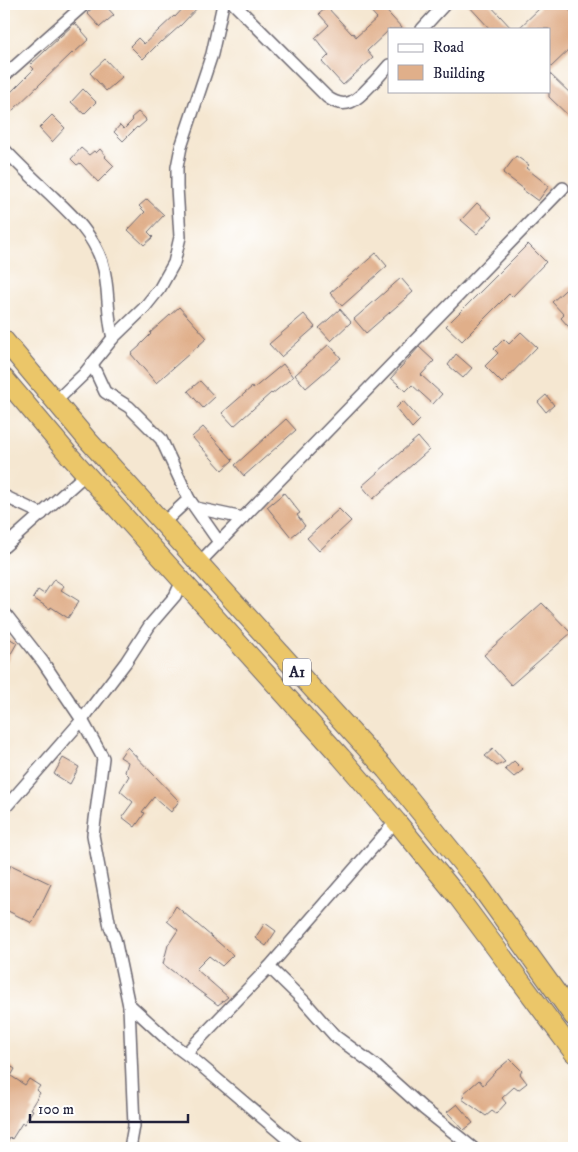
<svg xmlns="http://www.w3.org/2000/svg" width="578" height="1152" font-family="'IM FELL DW Pica',serif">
  <rect width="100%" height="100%" fill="#fff"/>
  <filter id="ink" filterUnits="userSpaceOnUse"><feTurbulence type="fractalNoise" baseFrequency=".02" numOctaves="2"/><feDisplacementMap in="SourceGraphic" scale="10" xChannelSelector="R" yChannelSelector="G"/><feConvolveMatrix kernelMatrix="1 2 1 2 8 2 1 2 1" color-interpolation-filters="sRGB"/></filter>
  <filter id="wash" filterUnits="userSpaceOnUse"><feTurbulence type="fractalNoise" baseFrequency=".0096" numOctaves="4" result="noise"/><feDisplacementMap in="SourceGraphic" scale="20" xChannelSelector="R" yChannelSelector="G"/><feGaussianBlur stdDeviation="1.12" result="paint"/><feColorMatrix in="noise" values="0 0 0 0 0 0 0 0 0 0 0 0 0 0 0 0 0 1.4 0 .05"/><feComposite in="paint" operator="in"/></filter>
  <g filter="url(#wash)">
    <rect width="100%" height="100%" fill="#f5e7d1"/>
    <g id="blocks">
      <g fill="#e0af8a">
        <path d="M97,4H104L114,15L100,27L87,13Z"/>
        <path d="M187,4H201L181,25L162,42L161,41L143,59L130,46L138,38L144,44L174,16L175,17Z"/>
        <path d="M373,4H380L403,29H389V30L367,51L373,58L343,85L322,62L329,55L315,38L329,25L319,14L327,7L352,34L353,33L356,37L377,18L368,8Z"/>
        <path d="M467,4H489L512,29H490Z"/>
        <path d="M537,4H564L574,15V45L549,69V29H518L540,8Z"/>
        <path d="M75,23L89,39L73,54L72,53L11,112L4,105V99L34,69L30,65Z"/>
        <path d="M105,59L122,77L106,91L90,73Z"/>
        <path d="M549,73L574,97V121L549,97Z"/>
        <path d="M83,89L96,102L84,114L71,102Z"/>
        <path d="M138,112L145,118L146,121L138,128L137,127L123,141L114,132L120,125L124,129L133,120L131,118Z"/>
        <path d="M52,115L65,128L52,142L39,128Z"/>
        <path d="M81,148L89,155L94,151L96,153L100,149L106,156L105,157L114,166L98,182L80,163L77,165L71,159Z"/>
        <path d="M516,156L529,165L526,168L549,186L538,201L523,190L524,189L503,173Z"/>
        <path d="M147,199L164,215L148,232L153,237L144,245L128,230L145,212L139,206Z"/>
        <path d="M477,203L492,217L477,234L461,220Z"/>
        <path d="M528,244L546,262L512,297L509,294L462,341L446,326Z"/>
        <path d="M376,253L387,266L342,306L330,293Z"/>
        <path d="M401,278L413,292L366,333L354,319Z"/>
        <path d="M574,282V333L561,318L564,315L552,302Z"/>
        <path d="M179,307L207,338L156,383L131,354L140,346V345L151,334L150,333Z"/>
        <path d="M340,309L351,322L331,341L319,328Z"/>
        <path d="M304,314L315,327L281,357L269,344Z"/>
        <path d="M521,332L537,347L502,383L485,366L498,353L494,349L504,339L509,344Z"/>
        <path d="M329,344L341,358L306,388L295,375Z"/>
        <path d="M419,347L434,361L421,375L442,394L433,404L412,385L406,391L391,378Z"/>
        <path d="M456,354L472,368L463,378L448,365Z"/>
        <path d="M283,364L293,377L272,394L271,393L234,426L222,413L252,387L253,389Z"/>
        <path d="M200,381L215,397L203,408L188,391Z"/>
        <path d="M546,395L554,405L546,412L538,402Z"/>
        <path d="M403,401L420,420L412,428L396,408Z"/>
        <path d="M286,419L296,430L244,476L235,465Z"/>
        <path d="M203,427L233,460L222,470L192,437Z"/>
        <path d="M418,437L429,450L373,499L362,486Z"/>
        <path d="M284,493L300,513L297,515L305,526L291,537L267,507Z"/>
        <path d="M339,509L351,521L319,551L307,538Z"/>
        <path d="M54,579L64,586L61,590L79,601L68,618L51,607L50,609L33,598L38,590L44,594Z"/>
        <path d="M542,603L571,633L511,685L484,655Z"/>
        <path d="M7,637L17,643L4,666V643Z"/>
        <path d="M127,747L179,801L171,812L154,797L142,812L145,813L135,827L122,817L133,802L120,791L129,776L125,772L128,762L120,757Z"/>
        <path d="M493,749L505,762L497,766L485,756Z"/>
        <path d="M63,758L79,767L70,784L54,774Z"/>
        <path d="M514,761L523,770L514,777L505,769Z"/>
        <path d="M11,865L51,884L32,923L4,909V880Z"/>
        <path d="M176,906L233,955L222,966L209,956L196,969L228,997L218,1005L163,964L168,945L178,930L167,921Z"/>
        <path d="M265,923L276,931L266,946L255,938Z"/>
        <path d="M510,1059L522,1071L520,1074L527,1083L518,1090L514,1087L502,1098L506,1103L496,1114L492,1111L486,1116L462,1099L465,1097L463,1094L479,1080L483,1085L496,1071Z"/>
        <path d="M4,1062L15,1069L11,1076L25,1085L29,1079L40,1086L37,1090L40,1093L30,1109L33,1110L24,1124L22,1123L12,1139L10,1137L4,1147Z"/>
        <path d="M457,1104L473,1123L464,1130L447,1112Z"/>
      </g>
    </g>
  </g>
  <g filter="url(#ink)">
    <use href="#blocks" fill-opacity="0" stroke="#6c6770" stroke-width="1"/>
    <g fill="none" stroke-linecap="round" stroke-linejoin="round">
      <g stroke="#6c6770" stroke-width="14">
        <g id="minor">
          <path d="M234,4L327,97C346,111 357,100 370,86C377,79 383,72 389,65"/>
          <path d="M422,29L445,4"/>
          <path d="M4,76L85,4"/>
          <path d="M4,149C19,165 35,180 51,195C72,215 92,233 102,262C110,286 106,313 113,338"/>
          <path d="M92,364L105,392L129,407L161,439L189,499L163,523"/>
          <path d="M56,401L84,374L113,338L144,308L160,288L174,263L180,237L177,187V167L181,147L212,54L223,4"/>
          <path d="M4,496L42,514"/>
          <path d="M189,499L219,542"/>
          <path d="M196,508L243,518"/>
          <path d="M4,547L86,474"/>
          <path d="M199,563L563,188"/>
          <path d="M4,612L43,662L82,720L103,758L93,835L110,927L115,939L129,1006H131L170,1042L198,1063L298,1148"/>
          <path d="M4,809L82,720L126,662L150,625L175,596L182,581"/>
          <path d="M269,967L304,1001L335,1036L376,1066L424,1109L473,1148"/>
          <path d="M129,1006L134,1126L130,1148"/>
          <path d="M186,1053L269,967L396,821"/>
        </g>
      </g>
      <g stroke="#6c6770" stroke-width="21">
        <g id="trunk">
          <path d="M4,340L86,438L386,770L477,882L574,1017"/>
          <path d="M4,378L68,454L341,757L396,821L458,897L574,1053"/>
        </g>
      </g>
      <use href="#minor" stroke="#fff" stroke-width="11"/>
      <use href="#trunk" stroke="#ebc669" stroke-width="19"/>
    </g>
  </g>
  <g text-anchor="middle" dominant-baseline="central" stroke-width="4" stroke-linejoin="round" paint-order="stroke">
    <rect fill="#fff" stroke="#646476" stroke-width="1" x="283" y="658.5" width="28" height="27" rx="4"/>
    <g font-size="16" font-weight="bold" fill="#22223b">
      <text x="297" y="672">A1</text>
    </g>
  </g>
  <rect width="578" height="1152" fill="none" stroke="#fff" stroke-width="20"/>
  <rect x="388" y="28" width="162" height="65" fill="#ffffff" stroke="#a7a7b1"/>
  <rect x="398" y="44" width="25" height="8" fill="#ffffff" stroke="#a7a7b1"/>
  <text x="433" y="52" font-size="15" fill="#22223b">Road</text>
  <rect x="398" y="65" width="25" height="15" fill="#e0af8a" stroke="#a7a7b1"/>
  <text x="433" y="78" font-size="15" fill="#22223b">Building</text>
  <path d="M30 1114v8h158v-8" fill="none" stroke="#22223b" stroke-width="2.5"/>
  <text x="38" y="1114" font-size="15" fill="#22223b" stroke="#ffffff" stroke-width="4" paint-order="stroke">100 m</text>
</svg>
